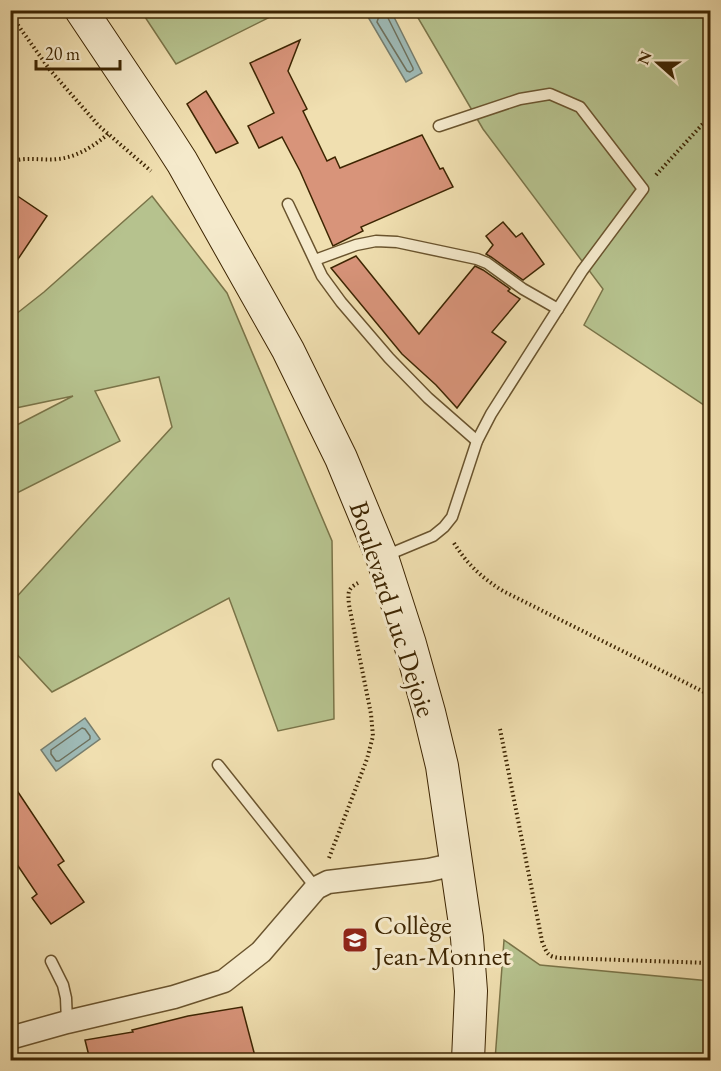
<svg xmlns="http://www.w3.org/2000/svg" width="721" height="1071" font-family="'EB Garamond',serif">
  <rect width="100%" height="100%" fill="#f0dfb0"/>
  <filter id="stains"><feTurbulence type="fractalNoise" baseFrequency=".00333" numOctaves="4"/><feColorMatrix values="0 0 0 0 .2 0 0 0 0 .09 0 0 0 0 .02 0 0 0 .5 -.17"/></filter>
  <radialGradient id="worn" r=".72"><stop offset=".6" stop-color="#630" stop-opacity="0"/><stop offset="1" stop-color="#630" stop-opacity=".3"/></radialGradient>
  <g fill="#b6c28e" stroke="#7a7448" stroke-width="1.5">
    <path d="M141,11H282L176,64Z"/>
    <path d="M414,11H710V409L584,325L603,289L483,129Z"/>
    <path d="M152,196L227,293L332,541L334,719L278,731L229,598L52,692L11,648V603L172,427L159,377L95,391L120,441L11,496V428L73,396L11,409V318L44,292Z"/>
    <path d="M504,940L540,965L710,981V1060H495Z"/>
  </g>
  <g fill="#9ebab6" stroke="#777e6e" stroke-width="1.5">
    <path d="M379,11H391L422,73L406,82L368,17Z"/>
    <path d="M85,718L100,739L56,771L41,750Z"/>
  </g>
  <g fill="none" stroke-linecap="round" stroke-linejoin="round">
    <g stroke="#6e705c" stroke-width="1.5">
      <path d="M382,13L386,14L413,68V70L410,72L407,71L377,22L378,19Z"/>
      <path d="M82,728L85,729L90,736V739L59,761H56L51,754V750Z"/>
    </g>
  </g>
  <g fill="#d8947a" stroke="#3d2502" stroke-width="1.5">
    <path d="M300,40L288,71L307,109L303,111L327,161L335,157L340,168L422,135L440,169L443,168L453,187L361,227L363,231L333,246L300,171L282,137L259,148L248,126L274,113L250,63Z"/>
    <path d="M206,91L238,143L216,153L187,104Z"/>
    <path d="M10,191L47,216L10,271Z"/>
    <path d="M503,222L516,237L522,233L544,264L523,280L491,257L486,254L493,245L486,236Z"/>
    <path d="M356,256L419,334L475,266L483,270L510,289L508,291L520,299L492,332L506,342L457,408L436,385L402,354L331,268Z"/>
    <path d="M10,780L64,861L58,865L84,902L51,924L32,898L37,894L10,854Z"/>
    <path d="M242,1007L256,1060H90L85,1040L133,1032L132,1030L188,1016Z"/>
  </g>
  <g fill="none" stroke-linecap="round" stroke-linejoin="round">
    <g stroke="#6a542e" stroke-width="13">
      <g id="service">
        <path d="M288,204L322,276L341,302L389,358L428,398L477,441"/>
        <path d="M315,260L356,245L376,241L397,242L477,259L487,263L523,289L558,309"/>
        <path d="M385,556L433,536L444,527L452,517L477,441L491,414L582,271L643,189L580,107L550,94L520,99L439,126"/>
        <path d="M218,765L316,888"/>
        <path d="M51,961L63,985L66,998L67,1022"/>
      </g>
    </g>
    <g stroke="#6a542e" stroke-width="25">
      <path id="minor" d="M10,1038L67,1022L174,997L224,981L261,952L316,888L328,882L429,870L456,864"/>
    </g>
    <g stroke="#3d2502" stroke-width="34">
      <path id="secondary" d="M81,10L162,131L182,162L288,350L341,458L382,557L410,644L429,712L442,766L467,938L471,991L468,1060"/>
    </g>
    <g stroke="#3d2502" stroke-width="4" stroke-dasharray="1.5 3" stroke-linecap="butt">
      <path d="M10,14L50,70L99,126L151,171"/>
      <path d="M10,162C27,156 41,161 58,159C77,157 94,146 108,134"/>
      <path d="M656,175L710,116"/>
      <path d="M454,543C467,564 482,578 503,591L710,695"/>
      <path d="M500,729L542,941C547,953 547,957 561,958L710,963"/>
      <path d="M329,858L367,759L373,736L371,714L349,605C348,593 347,589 358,583"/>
    </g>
    <use href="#service" stroke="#f5eacc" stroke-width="10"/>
    <use href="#minor" stroke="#f5eacc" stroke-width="22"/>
    <use href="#secondary" stroke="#f5eacc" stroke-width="32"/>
  </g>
  <defs>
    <g id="school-square" transform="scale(1.35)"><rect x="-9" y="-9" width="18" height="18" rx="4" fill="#8f2418" stroke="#f5eacc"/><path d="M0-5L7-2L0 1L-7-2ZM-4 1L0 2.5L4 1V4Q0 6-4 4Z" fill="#fff"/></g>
  </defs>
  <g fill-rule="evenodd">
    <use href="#school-square" x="355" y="940"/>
  </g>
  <g text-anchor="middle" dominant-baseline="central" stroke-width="6" stroke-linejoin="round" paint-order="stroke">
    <g font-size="27" fill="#3d2502" stroke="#f5eacc">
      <text transform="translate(393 609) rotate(72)">Boulevard Luc Dejoie</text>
    </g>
    <g font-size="27" fill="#3d2502" stroke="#f5eacc" text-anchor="start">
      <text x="374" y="924">Collège<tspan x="374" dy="31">Jean-Monnet</tspan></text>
    </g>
  </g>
  <rect width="721" height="1071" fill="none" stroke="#f0dfb0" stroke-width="36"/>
  <rect x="12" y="12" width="697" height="1047" fill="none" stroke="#3d2502" stroke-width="3"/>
  <rect x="18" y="18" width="685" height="1035" fill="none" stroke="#3d2502" stroke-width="1.5"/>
  <g transform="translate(658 63) rotate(291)" stroke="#f5eacc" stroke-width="4.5" paint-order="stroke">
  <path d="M0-4.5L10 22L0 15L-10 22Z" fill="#3d2502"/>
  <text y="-9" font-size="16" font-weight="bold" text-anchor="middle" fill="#3d2502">N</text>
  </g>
  <path d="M36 60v9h84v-9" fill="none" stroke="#3d2502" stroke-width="3"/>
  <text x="45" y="60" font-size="18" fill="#3d2502" stroke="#f5eacc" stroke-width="4.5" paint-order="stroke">20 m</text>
  <rect width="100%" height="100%" filter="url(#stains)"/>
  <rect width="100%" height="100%" fill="url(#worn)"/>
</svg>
